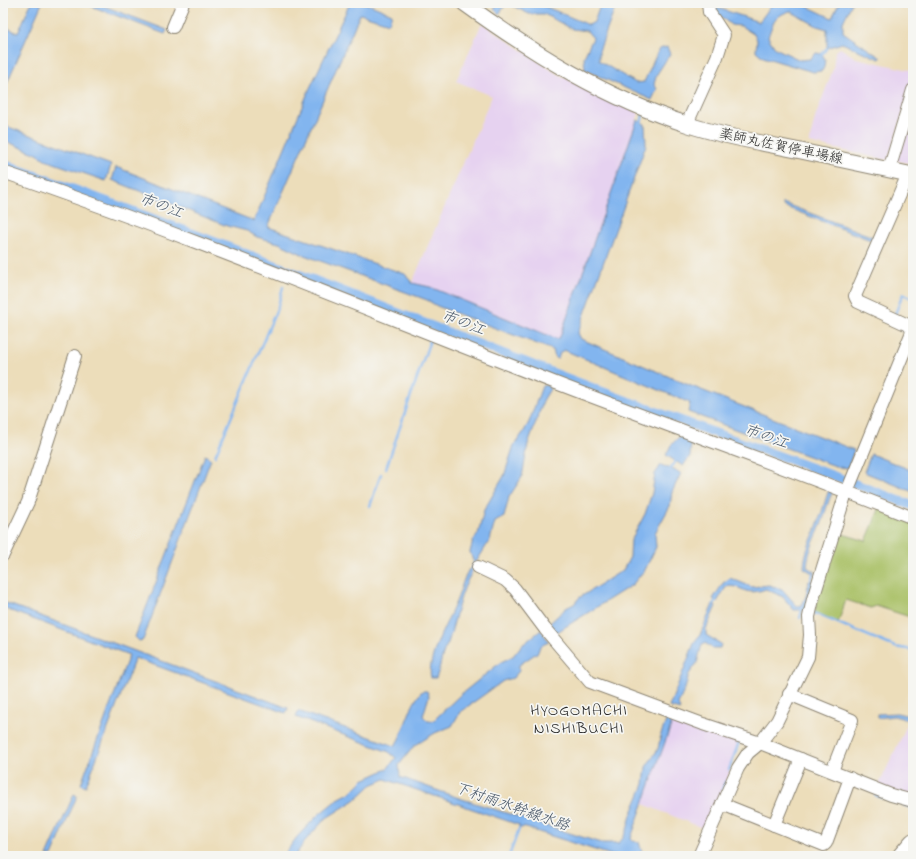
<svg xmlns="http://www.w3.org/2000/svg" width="916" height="859" font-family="'Indie Flower','Klee One',sans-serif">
  <rect width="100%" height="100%" fill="#f6f6f2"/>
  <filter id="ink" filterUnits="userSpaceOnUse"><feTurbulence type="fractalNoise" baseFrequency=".025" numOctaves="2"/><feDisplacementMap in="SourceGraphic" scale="8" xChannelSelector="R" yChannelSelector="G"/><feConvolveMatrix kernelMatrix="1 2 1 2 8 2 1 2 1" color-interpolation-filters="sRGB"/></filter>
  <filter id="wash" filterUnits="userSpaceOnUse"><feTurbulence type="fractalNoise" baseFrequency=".012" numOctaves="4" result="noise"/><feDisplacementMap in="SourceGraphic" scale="16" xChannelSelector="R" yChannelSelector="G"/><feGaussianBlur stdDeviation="0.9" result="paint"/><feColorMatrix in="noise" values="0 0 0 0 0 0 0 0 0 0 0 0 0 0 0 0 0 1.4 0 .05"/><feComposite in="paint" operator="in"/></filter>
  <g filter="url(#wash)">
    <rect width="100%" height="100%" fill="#ecddba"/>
    <g fill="#e6d2f0">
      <path d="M482,23L554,72L597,95L639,113L560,337L557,339L430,287L412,283L492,96L456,81Z"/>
      <path d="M840,48L856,58L913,71L911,89L888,160L809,143L815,118L833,69L835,52Z"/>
      <path d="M913,102V164L894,160Z"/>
      <path d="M674,717L741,739L725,786L705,829L643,804Z"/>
      <path d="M908,723L913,726V797L878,787Z"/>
    </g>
    <path fill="#aac167" stroke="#6a7649" d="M880,507L913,520V618L876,606L871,608L846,600L838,623L814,613L836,532L866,541Z"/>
    <g fill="#82b5ef" stroke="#56708d">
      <path d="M31,3H42L3,92V50L5,46L3,45V26L18,33Z"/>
      <path d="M83,3H96L167,30L165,34Z"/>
      <path d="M350,3H366L392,14L389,23L360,14L268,227L405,274L412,283L430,287L557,339L560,337L637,120L645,124L646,145L578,333L581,339L691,386L854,450L848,468L838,467L688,412L690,403L564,350L560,353L558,359L555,358L553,350L437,306L427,300L304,255L279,243L257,237L247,231L227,226L112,180L116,167L254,221L309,90Z"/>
      <path d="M498,3H537L589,25L594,22L601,3H617L599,51V61L636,83L644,82L659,49L667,47L670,54L657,74L654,84L657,89L652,100L585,70L584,57L593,38L587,31L572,29L544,14H529L507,3L499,14L494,9Z"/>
      <path d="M778,3H800L832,18L839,3H852L843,22V32L881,58L879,59L842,43L827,48V29L817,26L790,11C774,16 773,23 768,37L775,48L800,60L810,59L816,53L822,54L825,59L824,67L822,71L813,72L763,57L756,51L757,40L755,35L741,26L731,25L713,10L718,8L759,22L771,6Z"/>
      <path d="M3,125L111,165L106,181L48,161L37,154L3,140Z"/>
      <path d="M783,203L876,238L873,241L783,206Z"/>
      <path d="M547,385L550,389L544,399L528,444L522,477L509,497L504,517L495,522L490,540L477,561H473L470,552L473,541L478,534L484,510L504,476L514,445L523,433L529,422L542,386Z"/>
      <path d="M680,436L691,441L690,456L683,466L666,455L671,445Z"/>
      <path d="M871,454L913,471V492L864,472Z"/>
      <path d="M205,455L211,459L143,640L139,641L135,637Z"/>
      <path d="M661,465L681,473L672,492L670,506L655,533L656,547L645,570L632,585L554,634L547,626L566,608L574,604L579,598L623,570L630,557L631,540L645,514L652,493L655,474Z"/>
      <path d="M829,490L833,491C828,501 826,510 823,520C817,537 808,549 807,567L815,571L814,574L804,568C804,550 814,537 819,520C823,510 825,500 829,490Z"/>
      <path d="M469,569L472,572C460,592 456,617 449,640C448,645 444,649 443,654C440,663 440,669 436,678H431C426,660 447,623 454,606C460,594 462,581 469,569Z"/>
      <path d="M730,578L752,587L769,585L782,589L797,606L802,605L806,596L809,581L813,582L806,610H794L783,597L766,589C760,591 753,593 746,591C738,588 735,585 726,587L717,602L713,599L723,583Z"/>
      <path d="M3,602L288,708L286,713L135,658L86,786L81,784L129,655L3,608Z"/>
      <path d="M713,604L716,606L706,629V635L721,644L720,648H712L705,643L702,644L697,663L689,674L685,689L678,704L680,710L669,707L695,641L700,635Z"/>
      <path d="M541,630L549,642L540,646L538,652L519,665V671L513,678L503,681L460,712L452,726L435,733L414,746L399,765L400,777L459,798L601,843H619L623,838L627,830L631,815L644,784L646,767L658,749L661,734L668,716L674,717L631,838L632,841L639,842L643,856H614L523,827L519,829V825L385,779L371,785L355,800L325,819L305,841L295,856H283L297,837L318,815L338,799L351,792L363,780L387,769L396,758L389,752L296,717L298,711L395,746C406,728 408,708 422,691H427L429,696L423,716L428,721H433L460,695L501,662L513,656L521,646Z"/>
      <path d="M897,713L913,717V721L894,716L877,718V714Z"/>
      <path d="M74,794L77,796L52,856H47Z"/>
    </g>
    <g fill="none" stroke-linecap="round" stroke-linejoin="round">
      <g stroke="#82b5ef" stroke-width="2.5">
        <path d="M715,3V8"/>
        <path d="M822,54L827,48"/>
        <path d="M641,125L643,114"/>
        <path d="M895,314L903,294L913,299"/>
        <path d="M215,456L278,306L283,287"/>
        <path d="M386,468L430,340"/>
        <path d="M670,470L677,459"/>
        <path d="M370,506L381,474"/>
        <path d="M3,540L8,531"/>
        <path d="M471,571L475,561"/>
        <path d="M811,581L813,574"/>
        <path d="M714,604L716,601"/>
        <path d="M814,613L895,647L913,650"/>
        <path d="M800,618L802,610"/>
        <path d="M729,770L739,742"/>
        <path d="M722,790L725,782"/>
        <path d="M875,795L913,808"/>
        <path d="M699,839L711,814"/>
        <path d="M509,856L519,829"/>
      </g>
      <path stroke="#82b5ef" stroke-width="9" d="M3,164C200,233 393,312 588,386C696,428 806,463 913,506"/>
    </g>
  </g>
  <g filter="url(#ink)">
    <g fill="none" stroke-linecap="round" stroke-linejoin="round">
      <g stroke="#8c8472" stroke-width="14">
        <g id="minor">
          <path d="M173,27L183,3"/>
          <path d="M689,126L690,117L717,57L724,35L709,12L708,3"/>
          <path d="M889,170L913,90"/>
          <path d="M3,172C190,236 372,312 556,383C675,429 795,470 913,518"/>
          <path d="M3,555L28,502L75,356"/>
          <path d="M478,567L505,580L515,589L545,629L590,682L703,724L760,743L891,795L913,801"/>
          <path d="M789,694L852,720L832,771"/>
          <path d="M722,804L824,845L826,843L850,778"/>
          <path d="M774,825L801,759"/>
          <path d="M699,856L738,768L748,753L760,743L777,721L808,657L810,635L809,617L813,599L844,499L912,332L910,326L858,302L855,296L905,181L909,174"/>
        </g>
      </g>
      <g stroke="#8c8472" stroke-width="17">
        <path id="major" d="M464,3C533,53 607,99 689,125C725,137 763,143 801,151C838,159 876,167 913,175"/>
      </g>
      <g stroke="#8c8472" stroke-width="19">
        <path id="highway" d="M901,856L913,842"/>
      </g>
      <use href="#minor" stroke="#fff" stroke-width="12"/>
      <use href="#major" stroke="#fff" stroke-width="15"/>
      <use href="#highway" stroke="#fff" stroke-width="17"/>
    </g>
  </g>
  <g text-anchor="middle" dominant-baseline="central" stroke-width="3.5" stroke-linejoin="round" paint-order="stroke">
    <g font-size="14" fill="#2b2b2b" stroke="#f6f6f2">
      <text transform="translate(781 147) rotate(12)">薬師丸佐賀停車場線</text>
    </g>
    <g font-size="15" font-style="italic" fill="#455466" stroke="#f6f6f2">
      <text transform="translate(161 206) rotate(21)">市の江</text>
      <text transform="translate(463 323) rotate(21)">市の江</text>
      <text transform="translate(766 437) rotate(20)">市の江</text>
      <text transform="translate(512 807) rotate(19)">下村雨水幹線水路</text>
    </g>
    <g font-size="16" letter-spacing="1" fill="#2b2b2b" stroke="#f6f6f2">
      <text x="579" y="711">HYOGOMACHI<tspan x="579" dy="18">NISHIBUCHI</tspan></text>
    </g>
  </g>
  <rect width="916" height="859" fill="none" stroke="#f6f6f2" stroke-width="16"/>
</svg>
